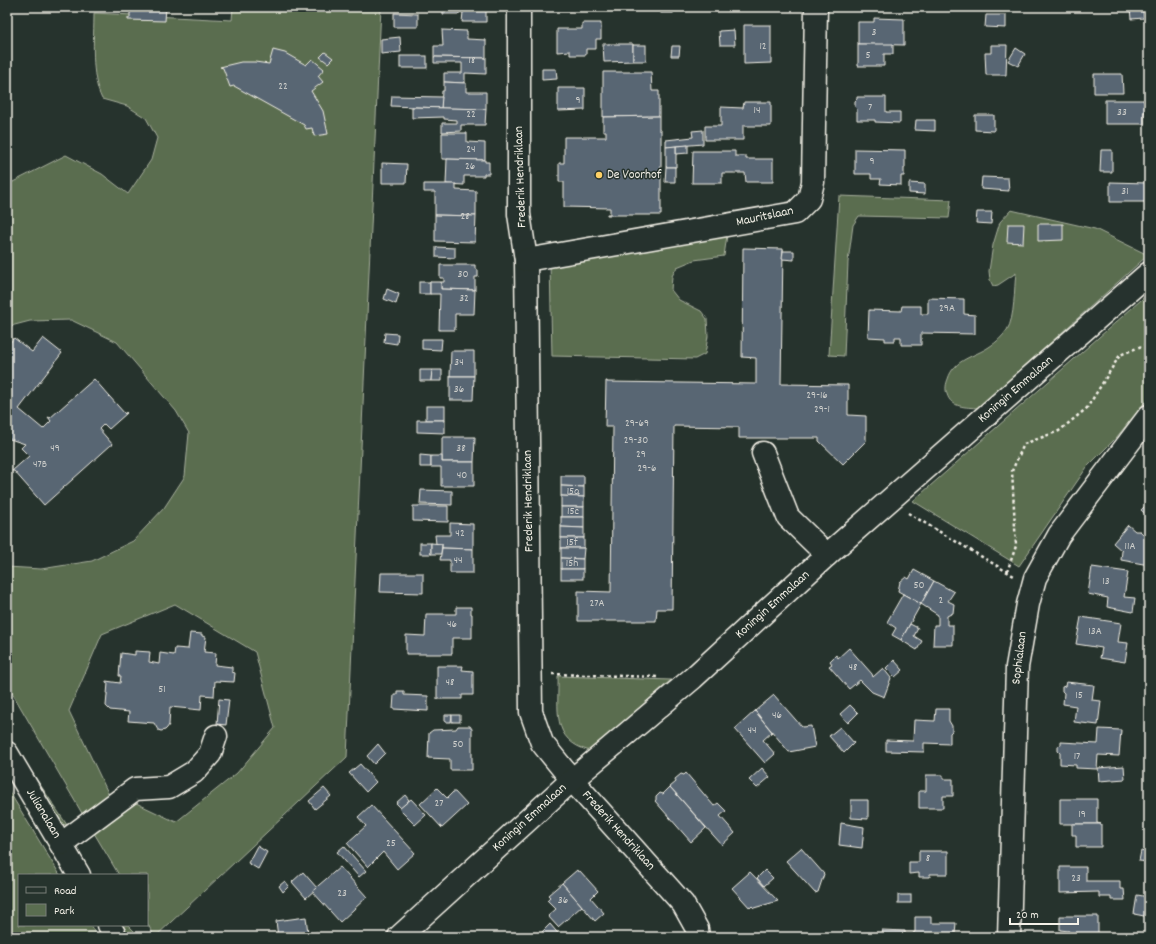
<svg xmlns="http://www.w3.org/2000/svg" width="1156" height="944" font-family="Dekko,sans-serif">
  <rect width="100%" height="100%" fill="#26332d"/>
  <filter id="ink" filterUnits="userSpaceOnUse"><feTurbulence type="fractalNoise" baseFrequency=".025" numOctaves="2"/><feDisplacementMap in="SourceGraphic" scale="8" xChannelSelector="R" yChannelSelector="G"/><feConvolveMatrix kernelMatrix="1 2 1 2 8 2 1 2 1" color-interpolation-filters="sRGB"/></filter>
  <g filter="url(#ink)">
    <g fill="#5a6d50" stroke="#a7af9c">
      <path d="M233,7H381L347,757L155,937L147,923V875H119L94,833L134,802L176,822L237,773L275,728L255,652L175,604L102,634L69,711L110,797L83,815L7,684V567L41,569L92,561L133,541L164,508L185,476L189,433L176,411L117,342L71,320L30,321L7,327V185L66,155L102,174L128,194L151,160L157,138L146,118L127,106L102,99C90,75 94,39 94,13L232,20Z"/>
      <path d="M839,196L951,200L949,218L859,216L853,225L848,262L844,356L829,355Z"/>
      <path d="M1011,210L1095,229L1148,255L978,408C966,407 951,408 947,394C945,389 946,384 948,379C954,359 974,357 989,347C997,342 1002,337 1007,330C1015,318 1014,288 1016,273L998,285L993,286L990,280L989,271L993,245L1000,222Z"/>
      <path d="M727,235L724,256L694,260L677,267L672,276L671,290L679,300L701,311L707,319L708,336L705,354L695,359L552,356L550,263Z"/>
      <path d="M1149,293V397L1116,438L1087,467L1019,566L913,501Z"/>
      <path d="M558,676L671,680L590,751C550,740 559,709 558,676Z"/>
      <path d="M7,735L67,825L61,824L12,747Z"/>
      <path d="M7,788L60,875H19V925H90L98,937H7Z"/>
      <path d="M117,925H128L140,937H124Z"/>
    </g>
    <g fill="#586673" stroke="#f4f1e8">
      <path d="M130,7H166L165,21L128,20V18H130Z"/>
      <path d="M443,7H486V22H462L463,12H459V14H443Z"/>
      <rect x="557" y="7" width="15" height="3"/>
      <rect x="661" y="7" width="12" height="6"/>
      <rect x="713" y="7" width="37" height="3"/>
      <path d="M1130,8H1143L1144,18L1131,19Z"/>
      <path d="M394,13L418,14V27H394Z"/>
      <path d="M986,15H1006V28L985,27Z"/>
      <path d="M874,18L904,19V45L858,44V22H874Z"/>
      <path d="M582,23H601V39H596V49H586V55H570V51L557,52V29H582Z"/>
      <path d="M744,25H771V63L744,64Z"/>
      <path d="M442,30L467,31V39L486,40V58L434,57V46H443Z"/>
      <path d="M734,30L735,45H720L719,31Z"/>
      <path d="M400,37L401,52L381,54V39Z"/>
      <path d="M603,44H633V61L604,62Z"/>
      <path d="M858,44H893V54H884V66H858Z"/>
      <rect x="633" y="45" width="13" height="16"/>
      <path d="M991,45H1007L1006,75H986L985,53H991Z"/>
      <path d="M672,46H680L679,56H671Z"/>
      <path d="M1016,48L1025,54L1018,66L1008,61Z"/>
      <path d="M273,50L285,53L306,65L312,59L324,69L318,76L323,82L311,91L323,111L328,134L314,136L312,128L306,129L304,125L234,86L230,87L223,68L220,67L241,62H255L269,64Z"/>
      <path d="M325,52L333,58L328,63L320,57Z"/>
      <rect x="400" y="56" width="27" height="12"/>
      <path d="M434,57L486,58V74L465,73V83L444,82V73H462V63H434Z"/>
      <path d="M542,69H556L557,79L542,80Z"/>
      <path d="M603,72H651L652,91H659V116L603,117Z"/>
      <path d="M1094,74H1122L1123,93H1094Z"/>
      <path d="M444,82L466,83V92H486V109L441,108L442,91H444Z"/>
      <path d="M558,88H585V110L558,111Z"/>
      <path d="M392,96L442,97L441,108L391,106Z"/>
      <path d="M857,97H886V112H900V123L875,122V120H857V109L855,107V101L857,99Z"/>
      <path d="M1105,100H1144V102H1146V112H1144V124H1105Z"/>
      <path d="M744,102H771V126H743V140H705V126H721V107L743,108Z"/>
      <path d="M412,107L486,109L485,125H461V131L442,132V123H457V120L444,119V117L412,118Z"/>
      <path d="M975,115H994V131L975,130Z"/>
      <path d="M659,116V130H661V215H607V214H610V208L564,207V182H559V163H564V137H606V131H603V117Z"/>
      <path d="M916,120H935V131L915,130Z"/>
      <path d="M703,130V144L666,147V140L693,137L692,131Z"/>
      <path d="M442,133H467V142L485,143V160L442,159Z"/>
      <path d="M688,145V153L676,154V146Z"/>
      <path d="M676,146V167H666V147Z"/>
      <path d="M855,149L905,150V168H904V176H901V185L880,184L881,179H871V174H855Z"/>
      <path d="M1101,150H1112V172H1100Z"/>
      <path d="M693,151H735V156H746V159H773V182H746L745,173H722V183H692Z"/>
      <path d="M447,159L485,160V162H489V174H484V176H464V185L446,184Z"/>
      <path d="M382,163L407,164L406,183H382Z"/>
      <path d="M666,167H675V182H665Z"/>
      <path d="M982,177L1008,178L1009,191L981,189Z"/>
      <path d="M1110,182L1147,183V202H1110Z"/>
      <path d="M909,183L925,184V194L909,193Z"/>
      <path d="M424,184H456V190L476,191V216L435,215V192H424Z"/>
      <path d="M977,212H992L991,224L976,223Z"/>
      <path d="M435,215L476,216L475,242L435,241Z"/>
      <path d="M1008,224H1024L1023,243L1007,242Z"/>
      <path d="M1038,224H1063V240L1038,241Z"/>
      <path d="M436,247L455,248V258L436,257Z"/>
      <path d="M743,248L783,249L781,384L848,385V415L866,416V441L843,464L819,441V438H739V427L674,426L672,609H657L656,621H578V591L611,592L613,427H605L606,381H607V382L756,384V358L742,357Z"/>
      <path d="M783,251H794V260L782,259Z"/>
      <path d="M440,265H475V269L478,270V277H475V290L441,289V282H444V278H440Z"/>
      <rect x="419" y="282" width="11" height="12"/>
      <path d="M430,282H441V289L475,290L474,314H455V330H439L440,294H430Z"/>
      <path d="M387,289L399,294L396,304L384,299Z"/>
      <path d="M928,298L964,299V314L975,315V334L921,333V345H901V337H895V341H885V338L868,337L869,310L901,311L902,306H921V314H928Z"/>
      <path d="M385,333L398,334L397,344L384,342Z"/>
      <path d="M14,338L32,352L43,338L62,353L19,409L43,429L51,421L48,417L50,418L94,379L125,414L126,412L127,413L109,429L104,424L99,429L113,445H111L44,505L14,471H12L29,456L21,448L25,444L7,438V346Z"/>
      <path d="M422,339H442L441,350L422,349Z"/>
      <path d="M451,351H474V376H450Z"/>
      <path d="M420,370H432L431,381H420Z"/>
      <path d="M432,370H442V381H431Z"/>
      <path d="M450,376H474L473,400H450Z"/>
      <rect x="426" y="406" width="19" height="14"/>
      <path d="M417,420H445V433L417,432Z"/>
      <path d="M444,437H475L474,462H442V438Z"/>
      <path d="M420,455L431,456V467H420Z"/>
      <path d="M431,456H442V462H474V486H441V467H431Z"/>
      <path d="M561,476H584V487L561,486Z"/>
      <path d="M561,486L584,487V497L561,496Z"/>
      <path d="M421,490L452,491V505L420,504Z"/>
      <path d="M561,496L584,497V507H561Z"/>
      <path d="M1149,502V517L1141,510Z"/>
      <path d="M413,506H448V522L413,521Z"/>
      <rect x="561" y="507" width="23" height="10"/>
      <path d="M561,517H584V528L561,527Z"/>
      <path d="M450,523L473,524V549L442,548V544H436L435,535H450Z"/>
      <path d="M1128,525L1135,531H1140L1146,537L1147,542L1149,544V553L1147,555L1149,557V565L1121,560L1122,551L1113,543Z"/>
      <path d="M561,527L584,528V538H561Z"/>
      <rect x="561" y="538" width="23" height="10"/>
      <rect x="420" y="543" width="11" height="11"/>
      <path d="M431,543L442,544L441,554H431Z"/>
      <path d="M442,548L473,549V573H450V560H440Z"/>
      <path d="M561,548H584L583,559L561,558Z"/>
      <path d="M561,558L583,559V569H561Z"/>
      <path d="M1092,567L1128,572L1124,597L1135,598L1133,612L1107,607L1108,598L1088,594Z"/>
      <rect x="561" y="569" width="22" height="10"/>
      <path d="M914,570L934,581L921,604L898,591L900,582L906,577L909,579Z"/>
      <path d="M381,573H423V593L380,592Z"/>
      <path d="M934,581L954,592L948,601L954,604L953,613L947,616V625H953V645H933L934,625H938V615L921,604Z"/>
      <path d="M903,594L921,604L901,640L892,635L896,628L887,622Z"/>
      <path d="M456,607H471V614H472V638H452V654H406V635L425,636L426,614H456Z"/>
      <path d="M1081,617L1121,623L1118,642L1128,643L1125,662L1100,658L1102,648L1076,644Z"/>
      <path d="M910,624L918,628L914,636L922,641L917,650L901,640Z"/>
      <path d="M190,633L202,634V636L206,637L204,652L216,653L215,665L232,667V672L235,673L234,682L215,681L214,696L202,695L201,710L170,707L169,725L167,728L165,730L161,731L158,730L154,723L128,721L129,712L110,710L106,706L108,683H106V681L120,683L121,676H119L121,653L135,655V651L150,652L149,662L159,664L160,653L174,655L175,648L188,649Z"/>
      <path d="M849,648L872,674L873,677L883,668L891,678L884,697L872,692L860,680L849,689L829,666L832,664L830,661L836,655L838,658Z"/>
      <path d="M894,660L903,670L895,677L886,668Z"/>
      <path d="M437,666H463L462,670L473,671V695H462V699H437Z"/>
      <path d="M1066,682L1094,685L1092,700L1101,701L1098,725L1074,722L1076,706L1063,704L1064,693L1062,691V687L1065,686Z"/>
      <path d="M397,691H404V695L428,696V711L393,709L394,695H397Z"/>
      <path d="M774,695L802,727L811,726L815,747L789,752L755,711Z"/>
      <path d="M219,699L229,700L226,725L217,724Z"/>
      <path d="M850,705L858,713L848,723L840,714Z"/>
      <path d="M936,709H949V721L952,726V731L950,733V744L924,743V752L886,751V740L913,741L914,720L935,721Z"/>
      <path d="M755,711L772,732L763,740L775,754L765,763L735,729Z"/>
      <path d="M445,715H452L451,722H445Z"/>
      <rect x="452" y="715" width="8" height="7"/>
      <path d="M458,726H470L472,729V770H450V759L428,758L429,733L433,730L456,729Z"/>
      <path d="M840,727L854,743L844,753L829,736Z"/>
      <path d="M1099,729L1121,730L1119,756L1098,755L1097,769L1076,768V765L1060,764V753L1058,751V746L1061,745V742L1098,744Z"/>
      <path d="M378,744L385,753L374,764L367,756Z"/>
      <path d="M360,764L376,782L366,792L349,773Z"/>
      <path d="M1124,766L1125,779L1099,781L1098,768Z"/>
      <path d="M762,768L770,777L757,788L749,780Z"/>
      <path d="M686,773L714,806L718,803L726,811L720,816L735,833L722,845L670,787L676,782L675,779L681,774L684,775Z"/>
      <path d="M926,775H943V779H953V796H943V808H919V791H926Z"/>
      <path d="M670,787L706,828L691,842L655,801L656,800V797L660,793L663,794Z"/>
      <path d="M324,788L331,796L315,809L309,801Z"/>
      <path d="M437,788L447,798L453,792H455L467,805L442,828L420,804Z"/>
      <path d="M405,795L409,800L401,808L396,803Z"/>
      <path d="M411,799L426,815L415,825L399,809Z"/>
      <path d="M1060,799H1097V823L1101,824H1060Z"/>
      <path d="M851,800H868V819L851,818Z"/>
      <path d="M371,805L415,853L397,869L383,852L368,867L347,843L366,826L358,817Z"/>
      <path d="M841,823L864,827L862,848L839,845Z"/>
      <path d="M1072,824H1101V847H1076V835H1072Z"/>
      <path d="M257,846L267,852L258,869L248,863Z"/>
      <path d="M344,846L366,871L359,877L337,852Z"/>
      <path d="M801,848L824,874L818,892L815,893L786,861Z"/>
      <path d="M919,851H948V874H930V877H919V873L909,874V862H919Z"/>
      <path d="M1141,851L1149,853V862L1139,861Z"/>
      <path d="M340,867L367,897L340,922L312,891Z"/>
      <path d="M1060,867H1086V881H1120V889H1124L1125,900H1111V897H1099V892L1060,893Z"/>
      <path d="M577,870L578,872L580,871L598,891L591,898L604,913L595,921L562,883Z"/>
      <path d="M765,870L773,878L764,886L757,878Z"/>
      <path d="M303,872L317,888L306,898L292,882Z"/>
      <path d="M750,872L778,901L754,908L752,906L750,908L732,888Z"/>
      <path d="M285,881L289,886L283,892L279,886Z"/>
      <path d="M562,883L582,906L558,927L548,916L556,909L547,900L550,897L548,895Z"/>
      <rect x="898" y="895" width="13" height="8"/>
      <path d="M1137,895L1149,897V917L1134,914Z"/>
      <path d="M1060,916H1098V937H1068L1069,931L1060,930Z"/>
      <path d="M306,917L308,933L318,932L320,937H278L276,921Z"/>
      <path d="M915,917H931V923H956L955,934H952V937H913V933L915,932Z"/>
      <path d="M550,924L561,937H544L541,933Z"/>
      <path d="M882,930L905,931V937H882Z"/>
      <path d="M773,935V937H744V936Z"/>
    </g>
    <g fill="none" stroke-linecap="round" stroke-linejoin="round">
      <g stroke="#f4f1e8" stroke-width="25">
        <g id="minor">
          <path d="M519,7V214L526,260L531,712L542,743L572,780L683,904L697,929L698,937"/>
          <path d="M526,260L795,213L809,199L813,182L816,7"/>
          <path d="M763,453L788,517L827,555"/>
          <path d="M7,753L79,875"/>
          <path d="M61,844L135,789L169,787L194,772L210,754L216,736"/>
          <path d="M109,925L116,937"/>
          <path d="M399,937L572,780L693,678L827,555L1149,273"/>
          <path d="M1009,937L1017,667L1028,604L1035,578L1059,535L1149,416"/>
        </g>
      </g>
      <g stroke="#f4f1e8" stroke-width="2.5" stroke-dasharray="3 3" stroke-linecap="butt">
        <path d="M908,513L1014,576"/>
        <path d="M1007,572L1016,546L1012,471L1024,444L1059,431L1087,408L1120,355L1149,343"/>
        <path d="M552,674L659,677"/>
      </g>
      <use href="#minor" stroke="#26332d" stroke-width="22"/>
    </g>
  </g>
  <circle fill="#ffd166" stroke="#26332d" stroke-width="1.5" cx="599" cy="175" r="4"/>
  <g text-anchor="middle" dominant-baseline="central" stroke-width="3" stroke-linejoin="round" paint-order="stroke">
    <g font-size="11" fill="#cdcecb">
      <text x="874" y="33">3</text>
      <text x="763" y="47">12</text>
      <text x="868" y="56">5</text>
      <text x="472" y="61">18</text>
      <text x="283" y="87">22</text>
      <text x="578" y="101">9</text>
      <text x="870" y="108">7</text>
      <text x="757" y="111">14</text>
      <text x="1122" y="113">33</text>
      <text x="471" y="115">22</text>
      <text x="471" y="150">24</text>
      <text x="872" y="162">9</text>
      <text x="470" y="167">26</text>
      <text x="1125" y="192">31</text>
      <text x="465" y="217">28</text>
      <text x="463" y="275">30</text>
      <text x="464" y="299">32</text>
      <text x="947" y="309">29A</text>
      <text x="459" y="363">34</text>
      <text x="459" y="390">36</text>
      <text x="817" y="396">29-16</text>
      <text x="822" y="410">29-1</text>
      <text x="637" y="424">29-69</text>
      <text x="636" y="441">29-30</text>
      <text x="55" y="449">49</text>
      <text x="461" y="449">38</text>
      <text x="641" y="455">29</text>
      <text x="40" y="465">47B</text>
      <text x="647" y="469">29-6</text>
      <text x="462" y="476">40</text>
      <text x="573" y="492">15a</text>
      <text x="573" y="512">15c</text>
      <text x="460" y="534">42</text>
      <text x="572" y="543">15f</text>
      <text x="1130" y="547">11A</text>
      <text x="458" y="561">44</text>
      <text x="572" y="564">15h</text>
      <text x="1106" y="582">13</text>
      <text x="919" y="586">50</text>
      <text x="941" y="601">2</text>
      <text x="597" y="604">27A</text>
      <text x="452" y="625">46</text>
      <text x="1095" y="632">13A</text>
      <text x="853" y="668">48</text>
      <text x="450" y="683">48</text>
      <text x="162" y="690">51</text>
      <text x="1079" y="696">15</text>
      <text x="777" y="716">46</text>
      <text x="752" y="731">44</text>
      <text x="458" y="745">50</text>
      <text x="1077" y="757">17</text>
      <text x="439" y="804">27</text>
      <text x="1082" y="815">19</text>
      <text x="391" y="844">25</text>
      <text x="928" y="859">8</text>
      <text x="1076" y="879">23</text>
      <text x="342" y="894">23</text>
      <text x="563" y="901">36</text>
    </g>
    <g font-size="13" fill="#f4f1e8" stroke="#26332d" text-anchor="start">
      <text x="607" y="175">De Voorhof</text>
    </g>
    <g font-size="13" fill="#f4f1e8" stroke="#26332d">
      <text transform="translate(521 177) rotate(-92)">Frederik Hendriklaan</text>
      <text transform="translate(765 217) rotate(-12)">Mauritslaan</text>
      <text transform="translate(1016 390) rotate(-41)">Koningin Emmalaan</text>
      <text transform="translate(529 501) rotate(-91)">Frederik Hendriklaan</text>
      <text transform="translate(773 605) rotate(-42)">Koningin Emmalaan</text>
      <text transform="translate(1020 658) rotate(-83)">Sophialaan</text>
      <text transform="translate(43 814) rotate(59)">Julianalaan</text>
      <text transform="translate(530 818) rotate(-42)">Koningin Emmalaan</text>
      <text transform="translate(618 831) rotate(48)">Frederik Hendriklaan</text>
    </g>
  </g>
  <rect width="1156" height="944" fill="none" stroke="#26332d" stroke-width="24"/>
  <rect x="12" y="12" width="1132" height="920" fill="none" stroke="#f4f1e8" stroke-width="1.5" filter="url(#ink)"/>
  <rect x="18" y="874" width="130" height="52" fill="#26332d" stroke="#787f78"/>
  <rect x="26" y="887" width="20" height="6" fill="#26332d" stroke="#787f78"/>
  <text x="54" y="894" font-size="12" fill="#f4f1e8">Road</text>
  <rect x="26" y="904" width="20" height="12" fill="#5a6d50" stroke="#787f78"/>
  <text x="54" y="914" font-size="12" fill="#f4f1e8">Park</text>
  <path d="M1010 918v6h68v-6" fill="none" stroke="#f4f1e8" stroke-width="2"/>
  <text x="1016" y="918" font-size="12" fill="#f4f1e8" stroke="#26332d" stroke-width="3" paint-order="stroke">20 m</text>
</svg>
